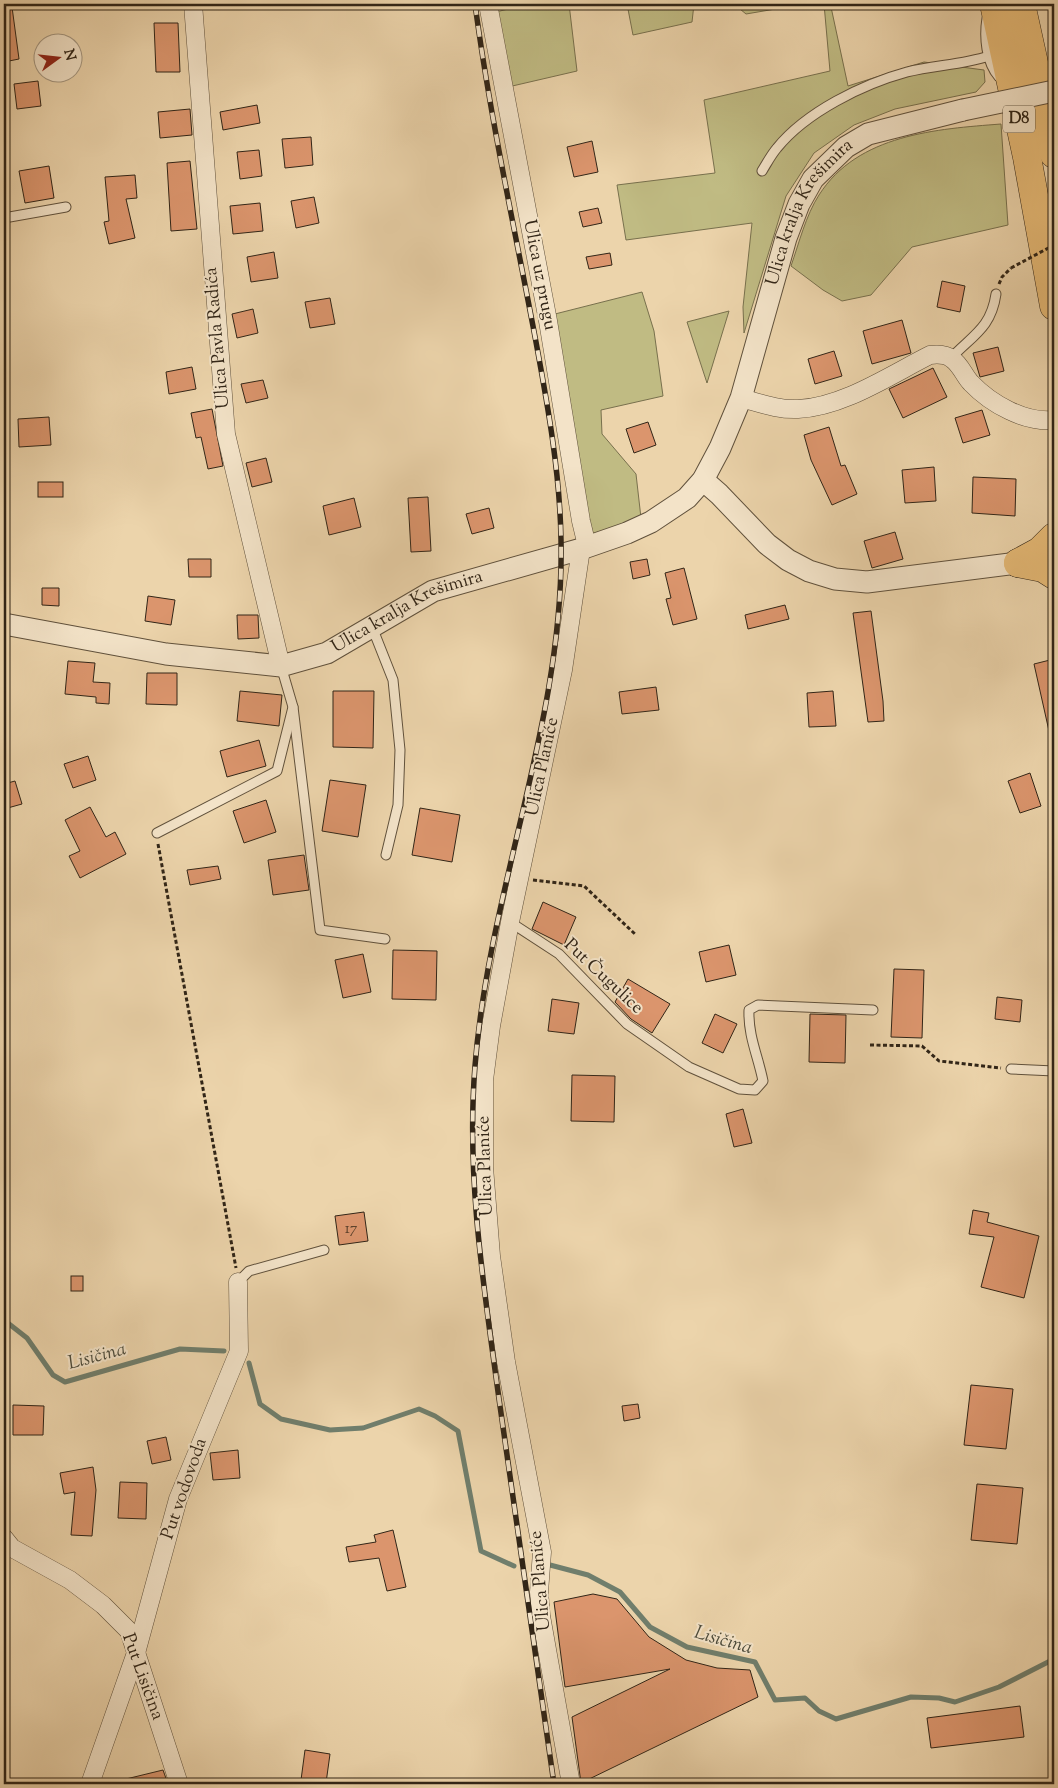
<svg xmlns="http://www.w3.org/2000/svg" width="1058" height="1788" font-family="'Sorts Mill Goudy',serif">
  <rect width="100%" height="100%" fill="#ecd4ab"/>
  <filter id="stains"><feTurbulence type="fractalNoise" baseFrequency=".004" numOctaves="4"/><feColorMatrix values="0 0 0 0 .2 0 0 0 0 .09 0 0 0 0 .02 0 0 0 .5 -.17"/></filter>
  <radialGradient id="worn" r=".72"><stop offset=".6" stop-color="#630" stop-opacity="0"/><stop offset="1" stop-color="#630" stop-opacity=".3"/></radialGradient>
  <g fill="#c0bb83" stroke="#78704d">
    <path d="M528,4H569L577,71L508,87L496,12Z"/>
    <path d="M627,4H694L692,22L633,35Z"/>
    <path d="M734,4H805L746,14Z"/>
    <path d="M824,4H850L831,7L848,86L924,62L984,70L985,82L976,92L895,109L854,125L814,153L786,196L744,333L743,307L752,223L626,240L617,185L715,173L704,100L830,71Z"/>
    <path d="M1001,124L1008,225L912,247L871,295L842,301L823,290L791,266C799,243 806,215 819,195C858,134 937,129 1001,124Z"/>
    <path d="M642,292L654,331L663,396L601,410L602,434L636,474L641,518L594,534L591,533L551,315Z"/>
    <path d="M729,311L707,383L687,322Z"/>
  </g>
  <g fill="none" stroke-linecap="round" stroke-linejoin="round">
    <g stroke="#707e6c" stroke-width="5">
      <path d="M4,1320L27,1338L53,1375L65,1382L180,1349L224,1351"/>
      <path d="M249,1363L260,1404L281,1419L330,1430L363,1428L419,1409L435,1416L458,1431L481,1551L514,1566"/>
      <path d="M550,1565L588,1575L620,1592L650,1627L687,1647L755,1662L775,1700L805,1698L819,1711L836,1719L911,1697L939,1698L955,1702L999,1687L1054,1659"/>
    </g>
  </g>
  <g fill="#db956d" stroke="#312517">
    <path d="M4,7H12L19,59L4,62Z"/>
    <path d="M154,23H178L180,72H156Z"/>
    <path d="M38,81L41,106L17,109L14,84Z"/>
    <path d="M257,105L260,123L223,130L220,112Z"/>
    <path d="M190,109L192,135L160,138L158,112Z"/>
    <path d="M311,137L313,165L285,168L282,139Z"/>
    <path d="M592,141L598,172L574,177L567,147Z"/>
    <path d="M259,150L262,176L240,179L237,152Z"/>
    <path d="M190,161L197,229L171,231L167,163Z"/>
    <path d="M49,166L54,198L25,203L19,171Z"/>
    <path d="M135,175L137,198L126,199L135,238L109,244L104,222L109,221L105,177Z"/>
    <path d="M314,197L319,223L296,228L291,201Z"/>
    <path d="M260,203L263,231L233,234L230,206Z"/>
    <path d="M598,208L602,223L583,227L579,212Z"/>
    <path d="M274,252L278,278L251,282L247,257Z"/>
    <path d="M610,253L612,265L589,269L586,257Z"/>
    <path d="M942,281L965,286L960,312L937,307Z"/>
    <path d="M330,298L335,324L310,328L305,302Z"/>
    <path d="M253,309L258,333L237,338L232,314Z"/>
    <path d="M902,320L911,353L872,364L863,331Z"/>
    <path d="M998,347L1004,371L980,377L973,353Z"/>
    <path d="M834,351L842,376L815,384L808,359Z"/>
    <path d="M192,367L196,389L169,394L166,372Z"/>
    <path d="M933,368L947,397L903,418L889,389Z"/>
    <path d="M263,380L268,398L246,403L241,384Z"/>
    <path d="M212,409L223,466L208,469L201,437L196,438L191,413Z"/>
    <path d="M982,410L990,435L963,443L955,418Z"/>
    <path d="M49,417L51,445L19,447L18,419Z"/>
    <path d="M648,422L656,445L634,453L626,429Z"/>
    <path d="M829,427L841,466L845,465L857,494L832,505L811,460L804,435Z"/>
    <path d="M266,458L272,482L252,487L246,463Z"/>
    <path d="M934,467L936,501L905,503L902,470Z"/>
    <path d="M973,477L1016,479L1015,516L972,513Z"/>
    <rect x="38" y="482" width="25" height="15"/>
    <path d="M428,497L431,551L411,552L408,498Z"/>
    <path d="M354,498L361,527L329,535L323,506Z"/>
    <path d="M489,508L494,528L472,534L466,514Z"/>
    <path d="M895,532L903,559L872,568L864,541Z"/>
    <path d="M188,559H211V577H189Z"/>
    <path d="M647,559L650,575L633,579L630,562Z"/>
    <path d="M684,568L697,619L673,625L666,599L671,598L665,573Z"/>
    <path d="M42,588H59V606L42,605Z"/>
    <path d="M148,596L175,600L171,625L145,621Z"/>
    <path d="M785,605L789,619L748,629L745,615Z"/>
    <path d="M871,611L883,701L884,721L868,722L853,613Z"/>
    <path d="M237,615H258L259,638L238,639Z"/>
    <path d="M1054,659V731H1049L1034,664Z"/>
    <path d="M68,661L95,663L93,682L110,683L109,704L96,703V697L65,694Z"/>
    <path d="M147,673H177V705L146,704Z"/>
    <path d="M656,687L659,710L622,714L619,692Z"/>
    <path d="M240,691L282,695L279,726L237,721Z"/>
    <path d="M333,691H374L373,748L333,747Z"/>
    <path d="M833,691L836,726L809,727L807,693Z"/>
    <path d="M259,740L266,766L227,777L220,751Z"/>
    <path d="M88,756L96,780L73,788L64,764Z"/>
    <path d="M1030,773L1041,806L1020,813L1008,781Z"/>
    <path d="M330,780L366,785L358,837L322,831Z"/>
    <path d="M15,781L22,804L4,809V784Z"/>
    <path d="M266,800L276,832L244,843L233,811Z"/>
    <path d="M90,807L106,837L115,832L126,854L80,878L69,856L80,851L65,820Z"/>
    <path d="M420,808L460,815L452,862L412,855Z"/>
    <path d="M304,855L309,890L273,895L268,860Z"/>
    <path d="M218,866L221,879L190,885L187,870Z"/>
    <path d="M543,902L576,917L564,945L532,929Z"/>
    <path d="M729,945L736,975L706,982L699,952Z"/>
    <path d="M393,950L437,951L436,1000L392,999Z"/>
    <path d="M363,954L371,992L343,998L335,960Z"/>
    <path d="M894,969L924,970L922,1038L891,1037Z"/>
    <path d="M628,979L670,1004L652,1033L631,1019L615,1002Z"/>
    <path d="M997,997L1022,1000L1020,1022L995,1019Z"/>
    <path d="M552,999L579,1003L574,1034L548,1031Z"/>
    <path d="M715,1014L737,1024L723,1053L702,1043Z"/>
    <path d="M810,1014L846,1015L845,1063L809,1062Z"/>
    <path d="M572,1075L615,1076L614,1122L571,1121Z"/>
    <path d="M743,1109L752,1143L734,1147L726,1114Z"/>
    <path d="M973,1210L989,1213L987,1222L1039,1236L1024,1298L981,1287L994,1237L969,1234Z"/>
    <path d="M364,1212L368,1241L339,1245L335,1216Z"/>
    <rect x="71" y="1276" width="12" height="15"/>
    <path d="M971,1385L1013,1389L1006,1449L964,1445Z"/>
    <path d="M638,1404L640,1418L624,1421L622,1406Z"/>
    <path d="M13,1405L44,1406L43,1435H13Z"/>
    <path d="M166,1437L171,1460L152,1464L147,1441Z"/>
    <path d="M238,1450L240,1478L213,1480L210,1453Z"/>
    <path d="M93,1467L96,1490L92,1536L71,1535L75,1492L64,1494L60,1473Z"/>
    <path d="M120,1482L147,1483L146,1519L118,1518Z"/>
    <path d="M977,1484L1023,1488L1017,1544L971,1540Z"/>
    <path d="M393,1530L406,1587L387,1591L379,1558L349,1562L346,1547L376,1542L374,1535Z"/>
    <path d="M593,1594L617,1599L649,1637L686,1660L717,1668L750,1670L758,1697L581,1783L572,1717L670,1669L565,1687L554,1602Z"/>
    <path d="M1020,1706L1024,1737L931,1748L927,1718Z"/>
    <path d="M305,1750L330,1754L326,1783L301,1780Z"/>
    <path d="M163,1770L168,1784H126V1779Z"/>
  </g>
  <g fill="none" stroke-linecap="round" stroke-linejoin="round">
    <g stroke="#60513c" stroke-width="11">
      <g id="service">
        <path d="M987,18C984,37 986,62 999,77"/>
        <path d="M762,171C767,163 771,155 777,148C806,112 863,84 907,72C934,65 962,65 989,56"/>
        <path d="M4,218L66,207"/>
        <path d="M951,358C973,335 991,328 996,294"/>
        <path d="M372,627L393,680L400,750L398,805L386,855"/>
        <path d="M293,707L320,930L385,939"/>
        <path d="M157,833L277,771L293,707L281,666"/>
        <path d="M510,922L559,954L627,1024L689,1067L739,1089L755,1090L763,1081C758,1056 748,1036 749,1010L758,1005L873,1010"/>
        <path d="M1011,1069L1054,1071"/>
        <path d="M238,1282L249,1271L324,1250"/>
      </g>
    </g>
    <g stroke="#60513c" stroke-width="19">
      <g id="minor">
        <path d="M193,4L226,434L281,666"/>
        <path d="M488,4L548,321L581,521L587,546"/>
        <path d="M741,398C760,403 778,410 798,409C843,407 890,375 930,355C938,354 946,354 952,359C961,365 964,376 971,383C991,404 1025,423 1054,420"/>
        <path d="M4,1538L12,1548L70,1580L103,1605L129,1631L179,1784"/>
        <path d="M90,1784L136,1653L178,1499L239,1351L238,1282"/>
        <path d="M571,1784L541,1616L539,1592L542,1552L506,1362L491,1256L484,1167V1080L491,1026L510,922L563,670L581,549"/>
      </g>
    </g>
    <g stroke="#60513c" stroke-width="23">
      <g id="tertiary">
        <path d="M703,480L719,494L767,544L788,560L809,571L835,579L867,582L1018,563"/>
        <path id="s1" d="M4,624L166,654L281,666L327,653L433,591L581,549L627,533L651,522L687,498L703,480L720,448L741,398L786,238L799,204L813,179L846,147L868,134L963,110"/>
      </g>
    </g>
    <g stroke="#312517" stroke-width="29">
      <g id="primary">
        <path d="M994,4L1027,157L1054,306"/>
        <path d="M1021,4L1054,154"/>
        <path d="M1018,563L1040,551L1054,537"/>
        <path d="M1018,563L1043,568L1054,575"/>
      </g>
    </g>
    <g stroke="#312517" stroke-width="3" stroke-dasharray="4 2.5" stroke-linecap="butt">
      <path d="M999,284L1002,277L1011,268"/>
      <path d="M158,844L236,1268"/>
      <path d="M533,880L584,886L635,934"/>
      <path d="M870,1045L922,1046L939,1061L1001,1068"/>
    </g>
    <use href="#service" stroke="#f3e3c8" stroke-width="9"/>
    <use href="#minor" stroke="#f3e3c8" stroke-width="18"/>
    <use href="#tertiary" stroke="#f3e3c8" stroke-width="21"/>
    <use href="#primary" stroke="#e6ba76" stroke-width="28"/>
    <g stroke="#312517" stroke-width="5.5">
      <path id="rail" d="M475,4C490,117 515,230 536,342C548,407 560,473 561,540C565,718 489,888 475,1066C466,1178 484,1288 499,1399C517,1527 536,1656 554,1784"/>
    </g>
    <use href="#rail" stroke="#f3e3c8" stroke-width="4" stroke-dasharray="11" stroke-linecap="butt"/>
    <g stroke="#60513c" stroke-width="23" stroke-linecap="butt">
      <path id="tertiary-bridge" d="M963,110L1054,91"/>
    </g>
    <path stroke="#312517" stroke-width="3" stroke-dasharray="4 2.5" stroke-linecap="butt" d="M1011,268L1054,245"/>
    <use href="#tertiary-bridge" stroke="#f3e3c8" stroke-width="21"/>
  </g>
  <g text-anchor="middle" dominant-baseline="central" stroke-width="4" stroke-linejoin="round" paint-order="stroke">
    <g font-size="15" fill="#5c412c">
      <text x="351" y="1229">17</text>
    </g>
    <rect fill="#f3e3c8" stroke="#6b5e4c" stroke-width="1" x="1003" y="105.5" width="32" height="27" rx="4"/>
    <g font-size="16" font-weight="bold" fill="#312517">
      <text x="1019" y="119">D8</text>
    </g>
    <g font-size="18" fill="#312517" stroke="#f3e3c8">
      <text stroke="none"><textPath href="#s1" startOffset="1038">Ulica kralja Krešimira</textPath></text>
      <text transform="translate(539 275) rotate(79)">Ulica uz prugu</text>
      <text transform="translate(218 338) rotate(-95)">Ulica Pavla Radića</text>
      <text stroke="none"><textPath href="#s1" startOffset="419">Ulica kralja Krešimira</textPath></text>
      <text transform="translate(543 767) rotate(-78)">Ulica Planiće</text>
      <text transform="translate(603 977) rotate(43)">Put Čugulice</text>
      <text transform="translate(486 1166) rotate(-92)">Ulica Planiće</text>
      <text transform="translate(185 1489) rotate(-71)">Put vodovoda</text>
      <text transform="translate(541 1581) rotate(-95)">Ulica Planiće</text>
      <text transform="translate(142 1677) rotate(70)">Put Lisičina</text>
    </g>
    <g font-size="19" font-style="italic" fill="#4b4a3a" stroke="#f3e3c8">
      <text transform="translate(97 1357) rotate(-15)">Lisičina</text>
      <text transform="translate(723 1641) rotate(16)">Lisičina</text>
    </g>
  </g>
  <rect width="1058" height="1788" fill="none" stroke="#ecd4ab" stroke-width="20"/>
  <rect x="5" y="5" width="1048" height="1778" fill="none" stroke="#312517" stroke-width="2.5"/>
  <rect x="10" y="10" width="1038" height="1768" fill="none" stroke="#312517"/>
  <g transform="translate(58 58) rotate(75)"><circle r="24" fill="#f3e3c8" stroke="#a59781"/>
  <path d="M0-4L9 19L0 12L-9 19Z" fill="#8f2418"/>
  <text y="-8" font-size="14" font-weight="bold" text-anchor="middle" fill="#312517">N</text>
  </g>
  <rect width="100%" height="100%" filter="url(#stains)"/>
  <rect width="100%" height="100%" fill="url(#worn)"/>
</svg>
